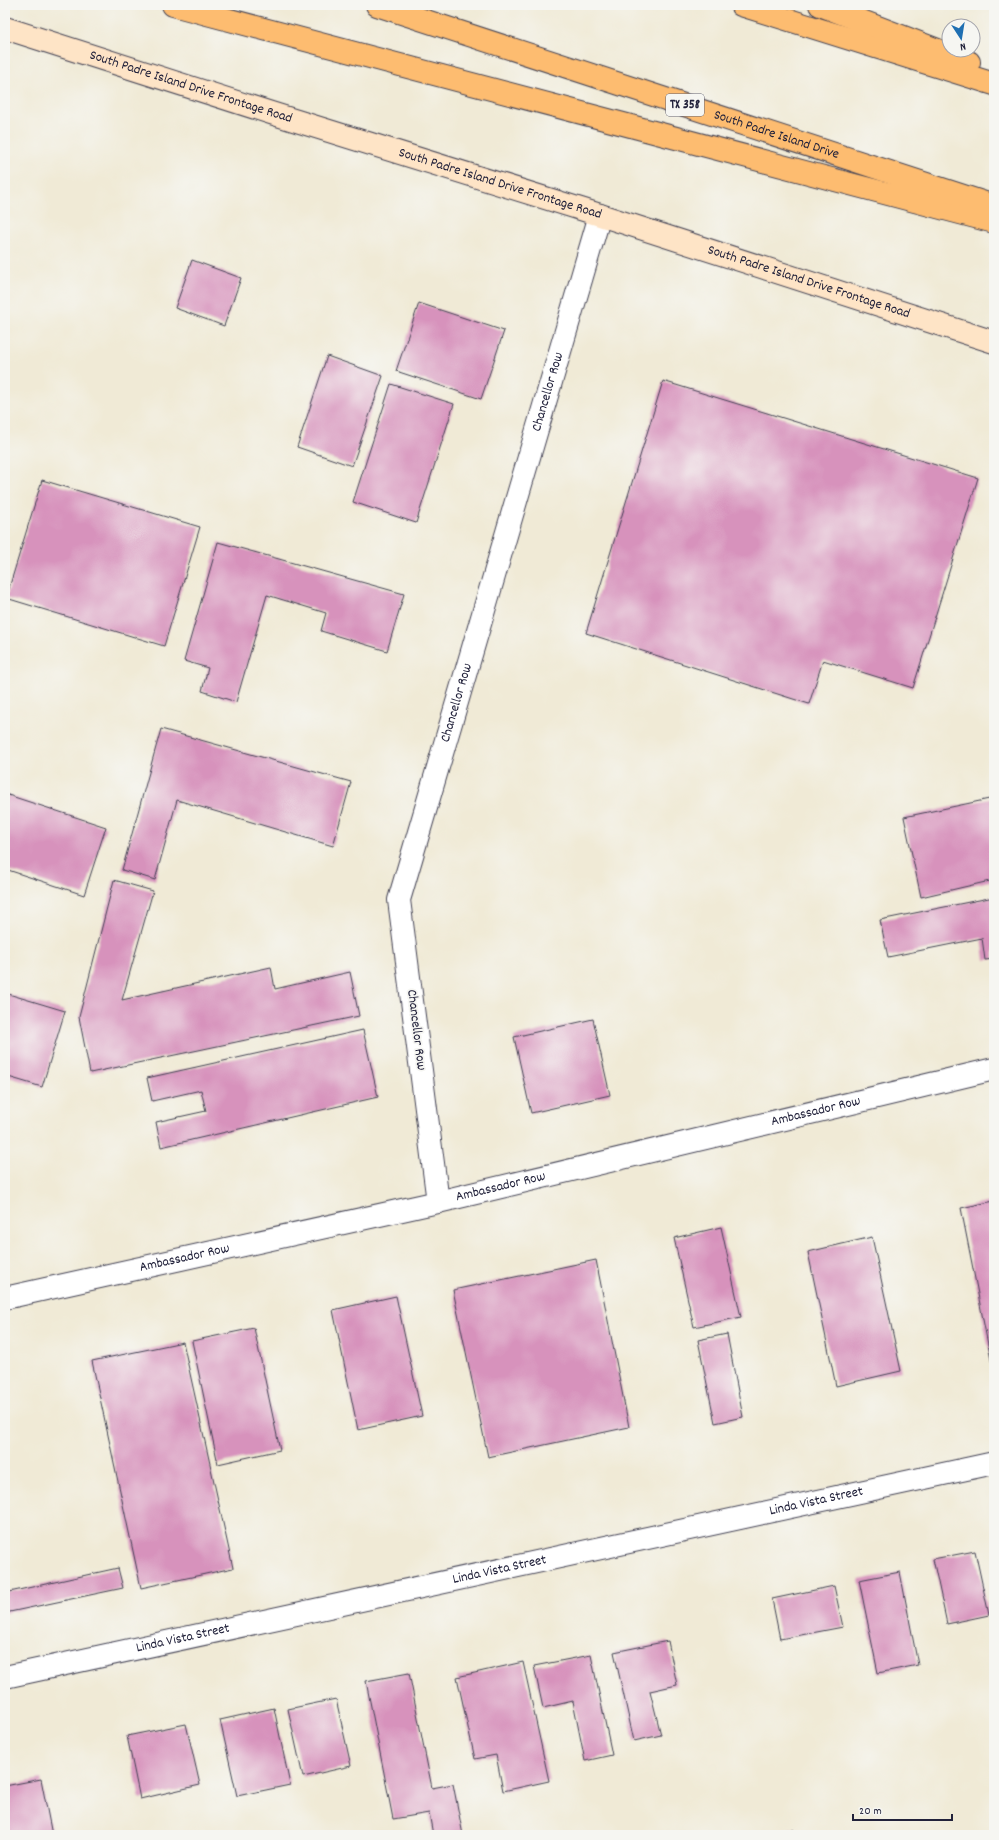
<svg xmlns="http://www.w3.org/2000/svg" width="999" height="1840" font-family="Dekko,sans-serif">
  <rect width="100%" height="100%" fill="#f6f6f2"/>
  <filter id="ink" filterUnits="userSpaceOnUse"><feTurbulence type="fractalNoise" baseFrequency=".025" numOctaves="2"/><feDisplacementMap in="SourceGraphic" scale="8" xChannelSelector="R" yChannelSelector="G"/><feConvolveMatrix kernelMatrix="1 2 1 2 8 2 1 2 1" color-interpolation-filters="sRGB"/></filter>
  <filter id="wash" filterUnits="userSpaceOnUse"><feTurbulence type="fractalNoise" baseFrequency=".012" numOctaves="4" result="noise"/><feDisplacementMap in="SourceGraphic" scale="16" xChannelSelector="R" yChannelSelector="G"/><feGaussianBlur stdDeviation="0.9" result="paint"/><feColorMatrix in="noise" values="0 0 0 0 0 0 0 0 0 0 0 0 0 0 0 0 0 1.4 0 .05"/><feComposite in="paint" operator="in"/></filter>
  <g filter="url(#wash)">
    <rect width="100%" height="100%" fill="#f0ead6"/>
    <g id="blocks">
      <g fill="#d792bc">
        <path d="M192,260L241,278L224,326L175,308Z"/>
        <path d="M419,303L504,331L481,399L396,371Z"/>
        <path d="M327,356L383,376L352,466L297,447Z"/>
        <path d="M663,381L978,478L913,688L823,660L809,704L586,633Z"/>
        <path d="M391,384L454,404L416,523L353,502Z"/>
        <path d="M42,480L200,527L164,646L6,598Z"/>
        <path d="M218,542L404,594L387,651L321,631L326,613L267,595L236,702L202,691L208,668L184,661Z"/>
        <path d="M161,729L351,782L333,846L177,800L155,880L122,870Z"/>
        <path d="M5,794L106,827L84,895L5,869Z"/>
        <path d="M994,798V880L921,897L904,817Z"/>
        <path d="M114,880L153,891L122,1000L271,967L275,989L350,972L359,1016L90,1073L79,1017Z"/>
        <path d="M994,897V959L985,960L982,938L888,957L880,920Z"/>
        <path d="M5,993L65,1011L42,1087L5,1076Z"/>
        <path d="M593,1019L610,1095L531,1113L514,1037Z"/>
        <path d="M363,1030L378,1097L161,1147L156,1122L206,1111L201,1090L152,1101L147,1078Z"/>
        <path d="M994,1201V1370H993L961,1208Z"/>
        <path d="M721,1227L741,1317L694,1327L674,1238Z"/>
        <path d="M872,1237L901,1371L836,1386L808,1252Z"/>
        <path d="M596,1260L629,1427L488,1457L453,1290Z"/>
        <path d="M396,1296L422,1416L358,1430L333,1310Z"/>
        <path d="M254,1328L280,1450L218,1464L192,1341Z"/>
        <path d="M727,1334L743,1417L715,1423L698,1340Z"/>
        <path d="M183,1342L233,1568L141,1588L92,1361Z"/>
        <path d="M975,1551L989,1615L947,1624L933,1559Z"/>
        <path d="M118,1568L123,1588L5,1613V1593Z"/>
        <path d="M900,1572L918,1665L878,1673L859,1580Z"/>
        <path d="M834,1586L843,1627L780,1639L772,1599Z"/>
        <path d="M668,1641L677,1685L650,1691L661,1735L634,1741L614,1652Z"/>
        <path d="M591,1655L612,1755L585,1761L573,1701L543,1708L534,1666Z"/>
        <path d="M523,1662L549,1781L503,1791L496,1755L475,1759L457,1677Z"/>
        <path d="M409,1673L432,1788L453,1784L463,1835H433L429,1813L393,1819L366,1681Z"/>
        <path d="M336,1699L351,1766L303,1777L288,1709Z"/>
        <path d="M274,1708L290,1785L237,1796L220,1720Z"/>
        <path d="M186,1724L200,1785L140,1799L127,1736Z"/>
        <path d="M41,1779L52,1835H5V1786Z"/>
        <path d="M793,1829L795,1835H768V1834Z"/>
      </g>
    </g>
  </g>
  <g filter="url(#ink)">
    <use href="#blocks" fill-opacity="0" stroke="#414052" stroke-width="1"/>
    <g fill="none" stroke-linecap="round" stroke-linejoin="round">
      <g stroke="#414052" stroke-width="24">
        <g id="street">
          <path id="s1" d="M438,1202L399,900L600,215"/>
          <path id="s2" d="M5,1298L438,1202L994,1069"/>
          <path id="s3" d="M5,1677L994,1463"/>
        </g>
      </g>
      <g stroke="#414052" stroke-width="24">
        <g id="secondary">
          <path id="s4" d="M5,28L271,113L600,215L994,342"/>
        </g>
      </g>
      <g stroke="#414052" stroke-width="24">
        <g id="highway">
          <path d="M173,5L994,222"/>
          <path id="s5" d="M377,5L994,206"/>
          <path d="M741,5L994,84"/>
          <path d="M820,5L969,62"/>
        </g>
      </g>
      <use href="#street" stroke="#fff" stroke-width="22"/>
      <use href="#secondary" stroke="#fee4c6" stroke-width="22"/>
      <use href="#highway" stroke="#fdbc70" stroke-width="22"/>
    </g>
  </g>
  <g text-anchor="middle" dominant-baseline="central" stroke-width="3.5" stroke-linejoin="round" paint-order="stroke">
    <rect fill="#f6f6f2" stroke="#626272" stroke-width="1" x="666" y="94" width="38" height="22" rx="3"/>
    <g font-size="13" font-weight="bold" fill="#22223b">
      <text x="685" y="105">TX 358</text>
    </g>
    <g font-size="14" fill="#22223b" stroke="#f6f6f2">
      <text stroke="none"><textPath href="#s4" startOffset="195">South Padre Island Drive Frontage Road</textPath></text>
      <text stroke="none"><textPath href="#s5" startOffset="420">South Padre Island Drive</textPath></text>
      <text stroke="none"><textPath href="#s4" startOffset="519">South Padre Island Drive Frontage Road</textPath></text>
      <text stroke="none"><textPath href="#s4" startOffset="843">South Padre Island Drive Frontage Road</textPath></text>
      <text stroke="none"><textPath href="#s1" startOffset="834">Chancellor Row</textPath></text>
      <text stroke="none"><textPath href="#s1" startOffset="510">Chancellor Row</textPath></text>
      <text transform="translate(416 1030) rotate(83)">Chancellor Row</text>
      <text stroke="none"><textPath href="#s2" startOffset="832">Ambassador Row</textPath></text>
      <text stroke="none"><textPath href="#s2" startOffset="508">Ambassador Row</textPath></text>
      <text stroke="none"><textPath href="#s2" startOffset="184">Ambassador Row</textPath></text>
      <text stroke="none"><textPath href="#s3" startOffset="830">Linda Vista Street</textPath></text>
      <text stroke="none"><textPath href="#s3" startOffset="506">Linda Vista Street</textPath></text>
      <text stroke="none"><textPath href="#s3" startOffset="182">Linda Vista Street</textPath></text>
    </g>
  </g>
  <rect width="999" height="1840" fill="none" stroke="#f6f6f2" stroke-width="20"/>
  <g transform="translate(961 38) rotate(168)"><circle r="19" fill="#f6f6f2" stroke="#a1a1a9"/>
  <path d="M0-3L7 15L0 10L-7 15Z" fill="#1f6fb2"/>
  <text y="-6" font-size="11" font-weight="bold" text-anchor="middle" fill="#22223b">N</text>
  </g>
  <path d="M853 1814v6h99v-6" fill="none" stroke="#22223b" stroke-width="2"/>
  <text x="859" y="1814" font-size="12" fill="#22223b" stroke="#f6f6f2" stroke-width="3" paint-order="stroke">20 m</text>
</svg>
